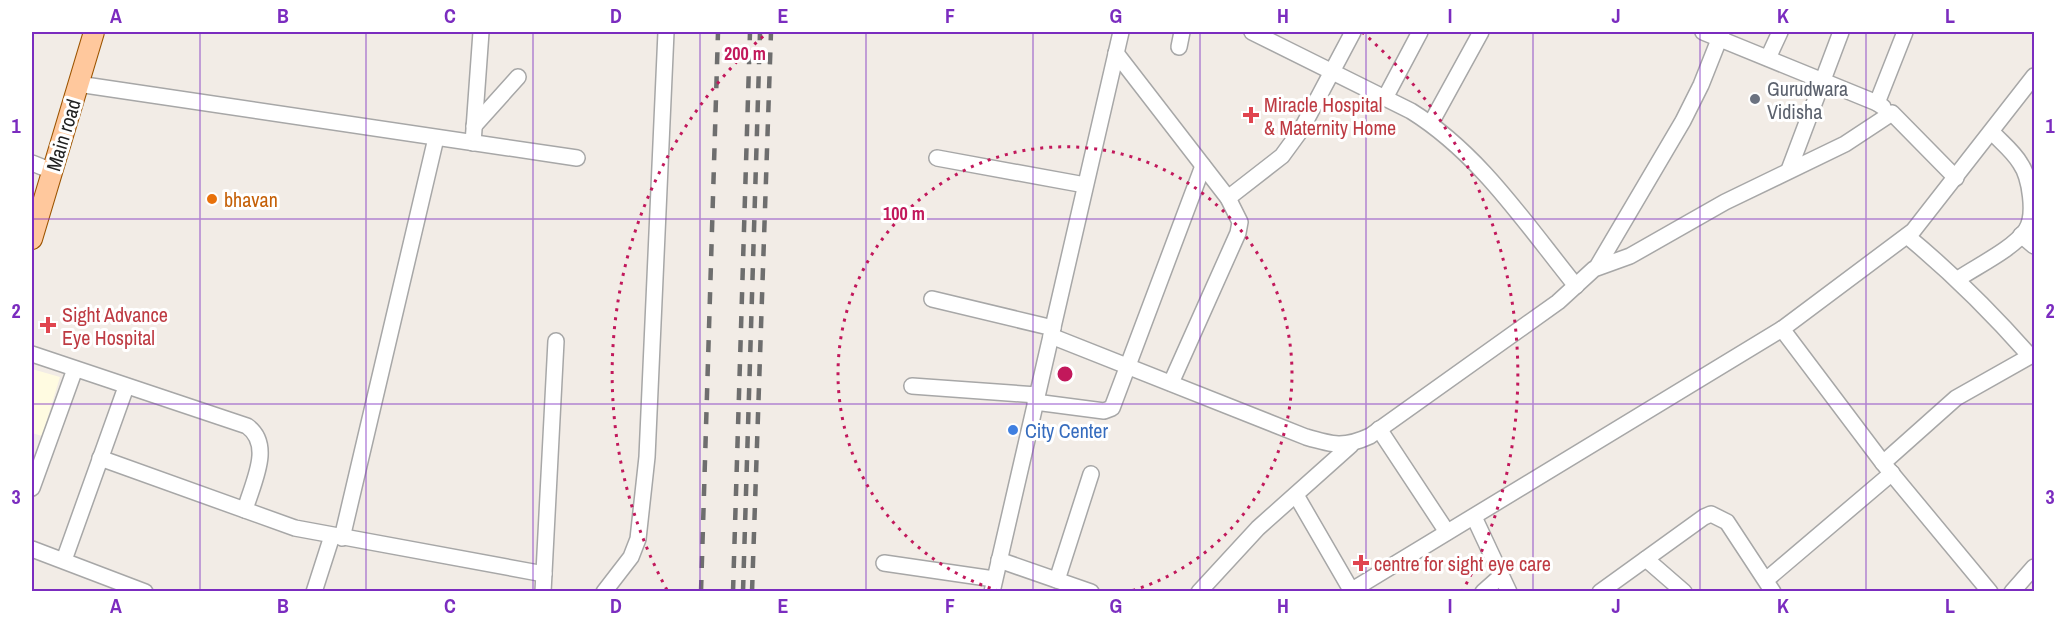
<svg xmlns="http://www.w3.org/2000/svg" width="2066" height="623" font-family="'Archivo Narrow',sans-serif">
  <rect width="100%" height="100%" fill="#f2ece6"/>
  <path fill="#fffbe1" d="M32,369L60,377L42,436L32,433Z"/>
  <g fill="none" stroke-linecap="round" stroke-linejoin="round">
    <g stroke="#a7a7a7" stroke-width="18">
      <g id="minor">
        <path d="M1252,32L1411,111C1480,154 1525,223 1576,286"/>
        <path d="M1703,32L1877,103"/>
        <path d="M1179,47L1182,32"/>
        <path d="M1116,53L1228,198L1240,222L1238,233L1171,383"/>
        <path d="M1768,58L1780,32"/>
        <path d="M78,84L577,158"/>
        <path d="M1385,98L1420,32"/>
        <path d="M1883,107L1877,103L1905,32"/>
        <path d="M1431,123L1481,32"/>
        <path d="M474,126L518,77"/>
        <path d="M473,143L481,32"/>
        <path d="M937,158L1085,185"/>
        <path d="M32,163L52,171"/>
        <path d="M1789,170L1841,32"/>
        <path d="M1228,198L1282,156L1301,130L1353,32"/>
        <path d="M2021,235L2034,246"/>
        <path d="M1907,236C1952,273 1991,312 2030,356"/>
        <path d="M1597,267L1683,121L1701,85L1722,32"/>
        <path d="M1958,279C1977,266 2013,249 2026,230C2036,215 2030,177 2020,163C2013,151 2001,142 1992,132"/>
        <path d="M932,299L1053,328"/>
        <path d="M1782,329L1883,463L1990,592"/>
        <path d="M1051,336L1306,437C1333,445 1344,448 1370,436L1558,302L1594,269L1630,256L1725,202L1845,144L1892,113L1956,178"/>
        <path d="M32,354L247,426C274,445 252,484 245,510"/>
        <path d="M912,386L1037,395"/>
        <path d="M1035,402L1104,411L1112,408L1203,166"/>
        <path d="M1379,429L1447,532"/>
        <path d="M100,458L295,528L544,574"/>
        <path d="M1883,463L1956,398L2034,354"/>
        <path d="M32,488L75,369"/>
        <path d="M1296,495L1351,590"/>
        <path d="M1474,517L1509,592"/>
        <path d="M342,538L436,138"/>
        <path d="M32,549L145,592"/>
        <path d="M1646,559L1684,592"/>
        <path d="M64,560L126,387"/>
        <path d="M999,560L1091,592"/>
        <path d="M884,563L994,579"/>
        <path d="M1057,580L1091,474"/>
        <path d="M1766,580L1892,473"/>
        <path d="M314,592L332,536"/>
        <path d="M543,592L556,341"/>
        <path d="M604,592L631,557L638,539L647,457L666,32"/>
        <path d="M992,592L1121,32"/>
        <path d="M1199,592L1258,528L1351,445"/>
        <path d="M1349,592L1782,329L1913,231L2034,76"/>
        <path d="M1483,592L1501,576"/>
        <path d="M1600,592L1704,517L1711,514L1727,522L1773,592"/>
        <path d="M2012,592L2034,567"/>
      </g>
    </g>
    <g stroke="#9c5400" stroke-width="22">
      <path id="major" d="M32,239L94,32"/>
    </g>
    <use href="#minor" stroke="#fff" stroke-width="15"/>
    <use href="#major" stroke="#ffc89d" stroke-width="20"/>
    <g stroke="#6e6e6e" stroke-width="4.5" stroke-dasharray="12 12" stroke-linecap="butt">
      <path d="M701,592L718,32"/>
      <path d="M733,592L750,32"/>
      <path d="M743,592L760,32"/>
      <path d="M752,592L771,32"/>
    </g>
  </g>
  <path fill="none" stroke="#7b2cbf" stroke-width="1.5" stroke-opacity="0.55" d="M200,32V592M366,32V592M533,32V592M700,32V592M866,32V592M1033,32V592M1200,32V592M1366,32V592M1533,32V592M1700,32V592M1866,32V592M32,219H2034M32,404H2034"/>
  <g fill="none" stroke="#c2185b" stroke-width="3" stroke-dasharray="3 6">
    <path d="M999 591A227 227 0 1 1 1131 591"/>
    <path d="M667 590A453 453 0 0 1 768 32M1362 32A453 453 0 0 1 1463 590"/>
  </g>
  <circle fill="#6b7280" stroke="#fff" stroke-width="2" cx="1755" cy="99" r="6"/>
  <g fill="#e0444e" stroke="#fff" stroke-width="2">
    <path d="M1248 106h6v6h6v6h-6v6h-6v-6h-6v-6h6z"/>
    <path d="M45 316h6v6h6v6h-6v6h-6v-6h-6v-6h6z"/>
    <path d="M1358 554h6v6h6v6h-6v6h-6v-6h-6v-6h6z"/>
  </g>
  <circle fill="#e8710a" stroke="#fff" stroke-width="2" cx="212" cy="199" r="6"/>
  <circle fill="#3f7fe0" stroke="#fff" stroke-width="2" cx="1013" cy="430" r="6"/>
  <g text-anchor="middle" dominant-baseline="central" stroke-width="6" stroke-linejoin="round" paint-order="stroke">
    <g font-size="20" fill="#5b616d" stroke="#fff" text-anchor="start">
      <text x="1767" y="88">Gurudwara<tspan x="1767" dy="23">Vidisha</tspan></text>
    </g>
    <g font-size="20" fill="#be3a42" stroke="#fff" text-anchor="start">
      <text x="1264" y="104">Miracle Hospital<tspan x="1264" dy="23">&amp; Maternity Home</tspan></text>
      <text x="62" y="314">Sight Advance<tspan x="62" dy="23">Eye Hospital</tspan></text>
      <text x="1374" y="563">centre for sight eye care</text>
    </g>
    <g font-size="20" fill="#202020" stroke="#fff">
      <text transform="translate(63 135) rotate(-73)">Main road</text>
    </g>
    <g font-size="20" fill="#c56008" stroke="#fff" text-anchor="start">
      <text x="224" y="199">bhavan</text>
    </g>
    <g font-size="20" fill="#366cbe" stroke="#fff" text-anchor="start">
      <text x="1025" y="430">City Center</text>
    </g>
  </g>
  <circle cx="1065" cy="374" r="9" fill="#c2185b" stroke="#fff" stroke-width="3"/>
  <g font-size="18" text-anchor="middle" font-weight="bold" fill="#c2185b" stroke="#fff" stroke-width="6" stroke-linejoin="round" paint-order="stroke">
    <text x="745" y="60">200 m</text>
    <text x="904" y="220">100 m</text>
  </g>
  <rect width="2066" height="623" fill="none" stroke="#ffffff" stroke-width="66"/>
  <rect x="33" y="33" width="2000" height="557" fill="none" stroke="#7b2cbf" stroke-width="2"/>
  <g font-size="20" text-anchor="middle" font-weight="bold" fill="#7b2cbf">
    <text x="116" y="23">A</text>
    <text x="283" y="23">B</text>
    <text x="450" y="23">C</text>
    <text x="616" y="23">D</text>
    <text x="783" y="23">E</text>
    <text x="950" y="23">F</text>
    <text x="1116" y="23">G</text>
    <text x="1283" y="23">H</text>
    <text x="1450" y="23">I</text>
    <text x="1616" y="23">J</text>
    <text x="1783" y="23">K</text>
    <text x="1950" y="23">L</text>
    <text x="16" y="133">1</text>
    <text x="2050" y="133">1</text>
    <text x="16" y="318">2</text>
    <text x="2050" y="318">2</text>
    <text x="16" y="504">3</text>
    <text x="2050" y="504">3</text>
    <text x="116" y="613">A</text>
    <text x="283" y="613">B</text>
    <text x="450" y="613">C</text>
    <text x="616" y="613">D</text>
    <text x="783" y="613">E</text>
    <text x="950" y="613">F</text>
    <text x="1116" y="613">G</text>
    <text x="1283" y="613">H</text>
    <text x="1450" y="613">I</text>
    <text x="1616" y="613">J</text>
    <text x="1783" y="613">K</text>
    <text x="1950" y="613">L</text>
  </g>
</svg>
